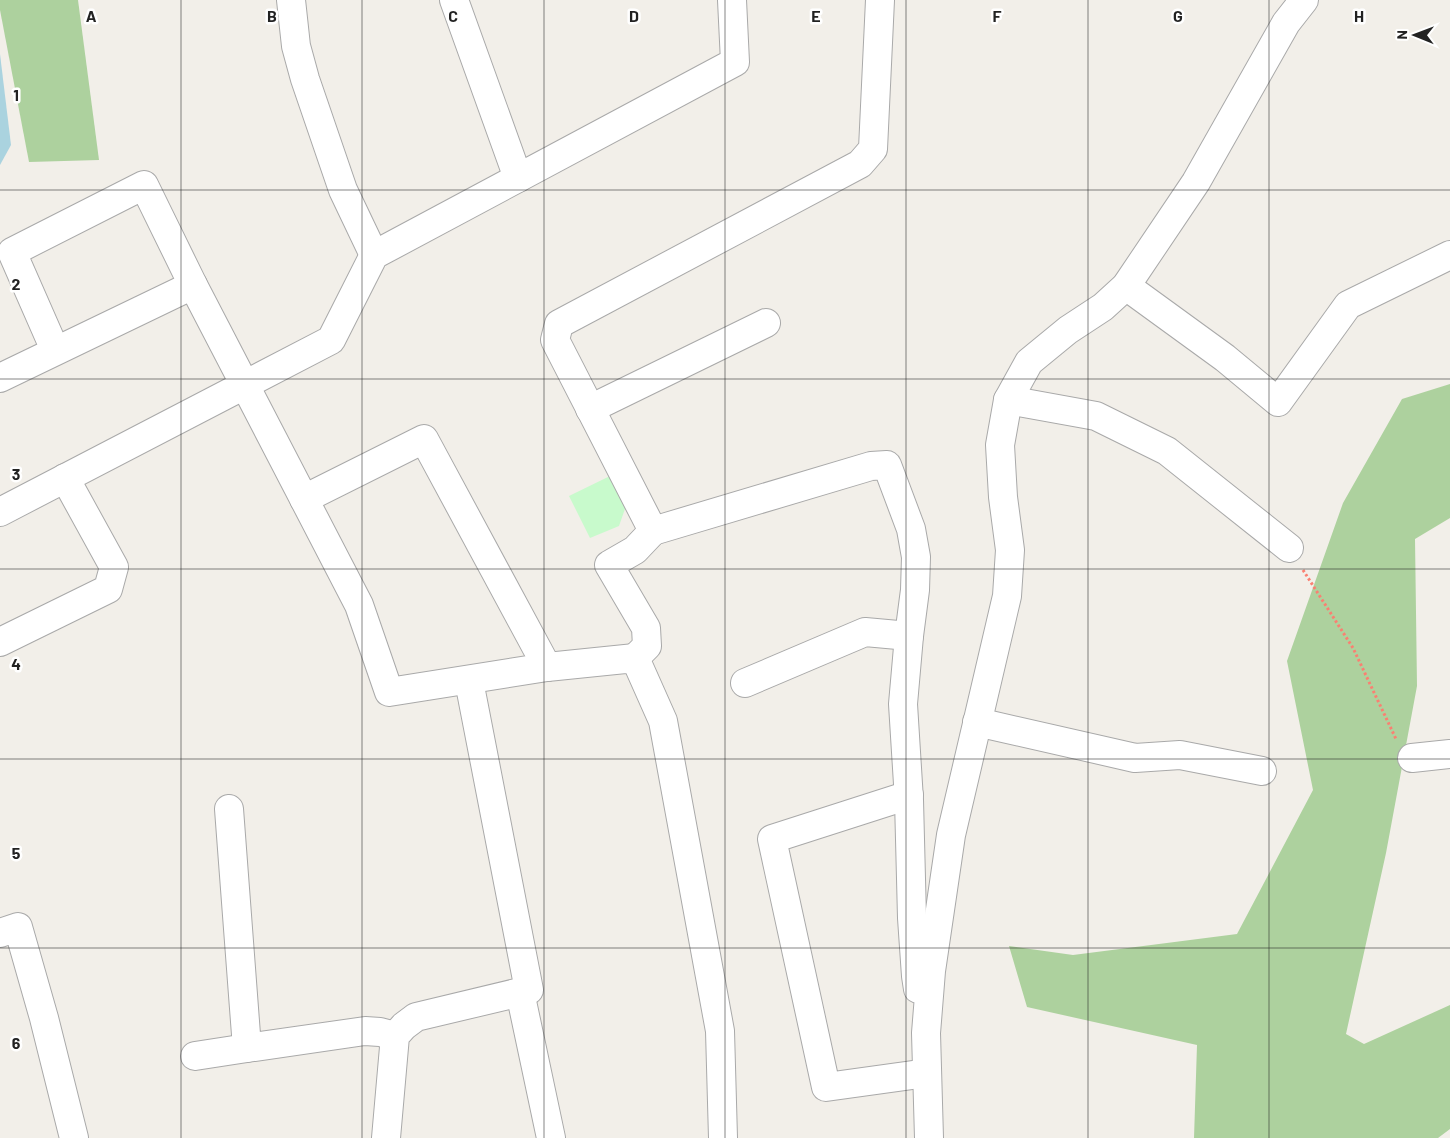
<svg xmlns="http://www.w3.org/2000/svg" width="1450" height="1138" font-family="Barlow,sans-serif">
  <rect width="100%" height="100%" fill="#f2efe9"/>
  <g fill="#add19e">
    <path d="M0,0H78L99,160L29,162L0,10Z"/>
    <path d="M1450,384V518L1415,539L1417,686L1386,853L1346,1034L1364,1044L1450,1005V1129L1438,1138H1194L1197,1045L1027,1007L1009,946L1073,955L1237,934L1313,790L1287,661L1343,503L1402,399Z"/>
  </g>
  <path fill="#c8facc" d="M610,476L626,506L619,526L590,538L569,496Z"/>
  <path fill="#aad3df" d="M0,54L11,145L0,165Z"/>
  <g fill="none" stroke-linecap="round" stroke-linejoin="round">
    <g stroke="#a9a9a9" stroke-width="30">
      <g id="minor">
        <path d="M291,0L296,46L305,79L343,190L374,255"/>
        <path d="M454,0L518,178"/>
        <path d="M1126,286L1225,358L1278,402L1348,305L1450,255"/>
        <path d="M55,350L12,252L144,185L193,285L359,605L389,692L547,667L635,658L663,721L720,1031L723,1138"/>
        <path d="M0,378L193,285"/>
        <path d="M1008,400L1096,416L1167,451L1289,548"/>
        <path d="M590,409L766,323"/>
        <path d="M304,499L424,439L547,667"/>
        <path d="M0,512L331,340L374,255L735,62L732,0"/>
        <path d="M653,531L871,466L887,465L911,529L916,557L915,590L909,636L903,704L909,800L912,918L916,976L918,989"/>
        <path d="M0,642L108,589L114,567L65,478"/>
        <path d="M635,658L647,646L646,628L609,565L635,550L653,531L555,340L559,324L860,164L873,149L880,0"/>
        <path d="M745,683L865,632L909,636"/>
        <path d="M977,722L1135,758L1180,755L1262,771"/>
        <path d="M1412,758L1450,754"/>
        <path d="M909,795L772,839L826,1087L927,1073"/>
        <path d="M229,809L247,1048L365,1031L380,1032L395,1036"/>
        <path d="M0,933L18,927L44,1018L74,1138"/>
        <path d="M520,992L551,1138"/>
        <path d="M195,1056L247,1048"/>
        <path d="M386,1138L395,1036L404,1026L416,1017L529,990L469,681"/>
        <path d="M929,1138L926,1033L931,971L951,835L1007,596L1010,550L1003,497L1000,445L1008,400L1029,362L1068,330L1103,307L1126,286L1196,182L1286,23L1304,0"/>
      </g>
    </g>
    <path stroke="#fa8072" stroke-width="3" stroke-dasharray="2.5 2.5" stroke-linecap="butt" d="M1303,570L1353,648L1396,739"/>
    <use href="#minor" stroke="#fff" stroke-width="28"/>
  </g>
  <path fill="none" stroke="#222" stroke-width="1" stroke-opacity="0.55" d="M181,0V1138M362,0V1138M544,0V1138M725,0V1138M906,0V1138M1088,0V1138M1269,0V1138M0,190H1450M0,379H1450M0,569H1450M0,759H1450M0,948H1450"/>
  <g font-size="16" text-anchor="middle" font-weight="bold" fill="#222" stroke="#fff" stroke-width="5" stroke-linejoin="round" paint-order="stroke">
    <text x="91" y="22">A</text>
    <text x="272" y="22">B</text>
    <text x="453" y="22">C</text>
    <text x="634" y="22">D</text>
    <text x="816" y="22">E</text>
    <text x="997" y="22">F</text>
    <text x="1178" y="22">G</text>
    <text x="1359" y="22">H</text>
    <text x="16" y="101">1</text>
    <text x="16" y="290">2</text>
    <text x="16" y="480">3</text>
    <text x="16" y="670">4</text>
    <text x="16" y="859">5</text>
    <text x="16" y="1049">6</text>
  </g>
  <g transform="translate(1415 35) rotate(271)" stroke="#ffffff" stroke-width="4" paint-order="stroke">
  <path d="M0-4L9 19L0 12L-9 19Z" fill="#222222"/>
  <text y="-8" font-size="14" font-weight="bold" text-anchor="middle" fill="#222222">N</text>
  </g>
</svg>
